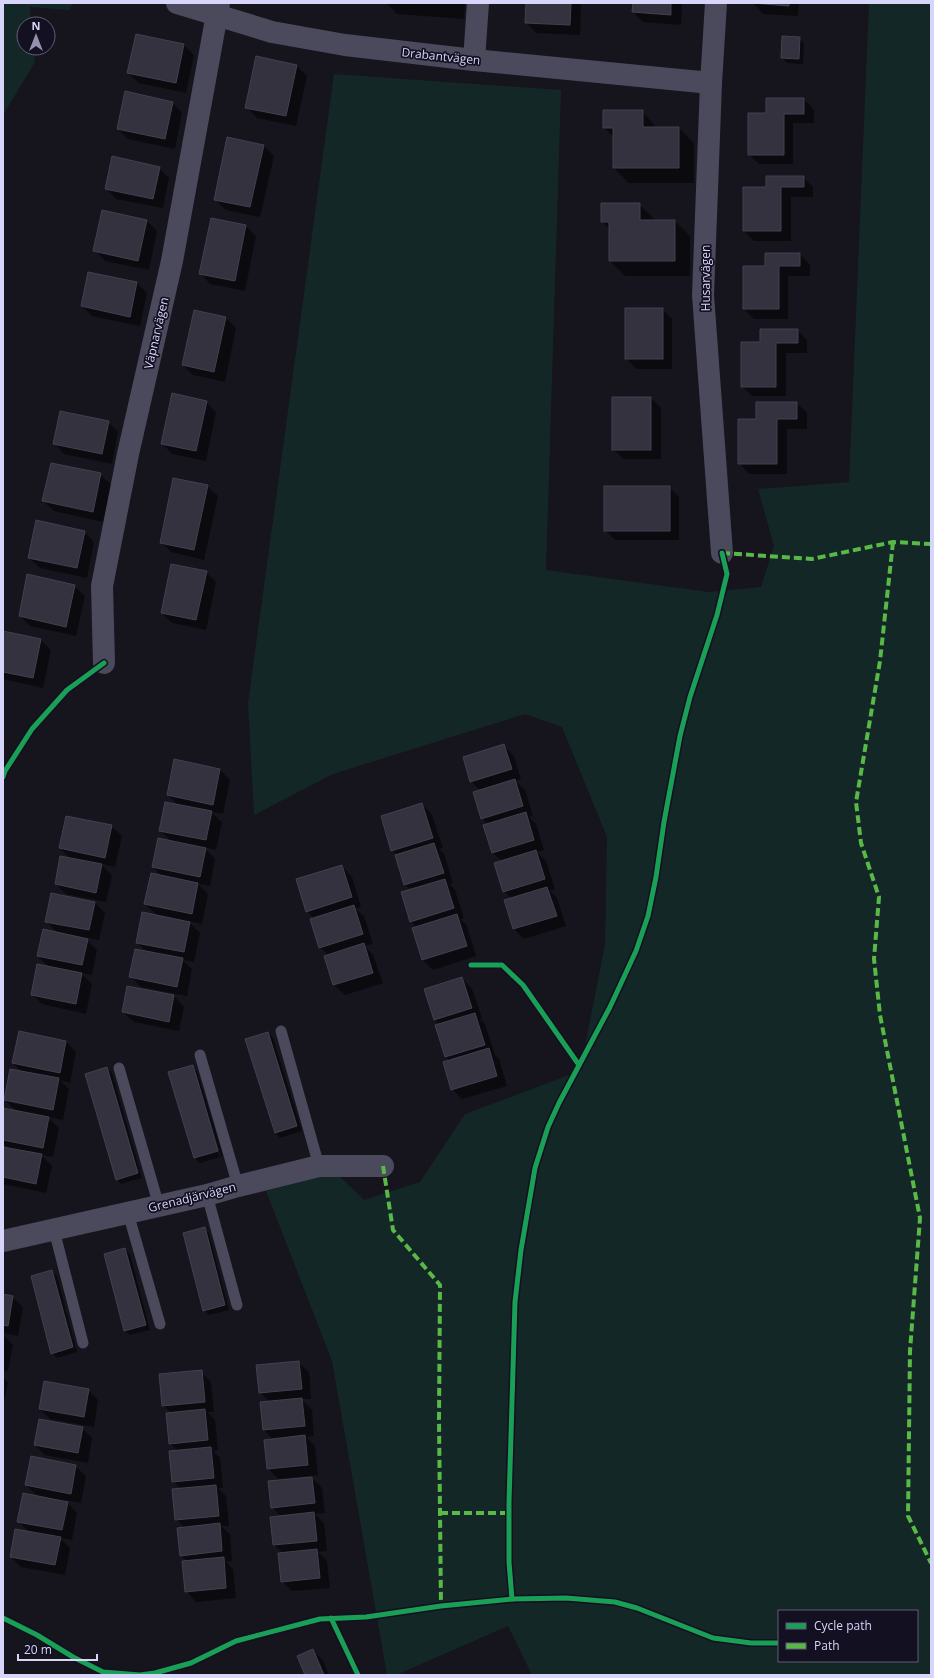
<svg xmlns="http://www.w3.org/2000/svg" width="934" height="1678" font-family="'Open Sans',sans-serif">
  <rect width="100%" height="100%" fill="#16141d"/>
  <g fill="#142727" fill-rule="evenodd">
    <path d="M3,3H73L69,10L30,7L31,24H24V48H33L35,62L3,115Z"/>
    <path d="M869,3H931V1675H532L508,1626L396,1675H387L332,1361L266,1191L336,1173L364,1200L420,1182L465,1114L580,1071L605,945L607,837L562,727L525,714L333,774L254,815L248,703L334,74L561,90L546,570L709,592L761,587L774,546L758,489L849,482ZM779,1611H917V1661H779Z"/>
  </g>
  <g fill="#0007" fill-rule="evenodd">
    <path d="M386,3H465L464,19L397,14Z"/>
    <path d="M527,3H581L580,35L536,33L526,22Z"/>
    <path d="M634,3H682L681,25L643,22L633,12Z"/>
    <path d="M753,3H799L798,16L763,14Z"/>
    <path d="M799,38L804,43L803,64L787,63L782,58Z"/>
    <path d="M184,45L194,55L186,93L139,83L128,73Z"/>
    <path d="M297,66L307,76L296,126L257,118L247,107Z"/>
    <path d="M804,99L814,110V123H793V164H759L749,154L767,114Z"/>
    <path d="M172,102L182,113L175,149L128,139L118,129Z"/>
    <path d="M642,111L657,128H679L694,143V183H629L614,168V137L604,128Z"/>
    <path d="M263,145L274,156L260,217L226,210L215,200Z"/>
    <path d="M159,168L169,178L163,208L116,199L106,188Z"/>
    <path d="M803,177L813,187V197H791V241H754L744,231L767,188Z"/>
    <path d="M639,204L654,219V221H675L690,236V276H625L610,261V230L602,221Z"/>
    <path d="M211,219L246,226L256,236L245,291L210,284L200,273Z"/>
    <path d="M147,221L157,231L149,270L105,261L95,250Z"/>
    <path d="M800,254L810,265V276H788V319H754L744,309L766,267Z"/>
    <path d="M89,273L137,283L147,293L140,326L92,316L82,306Z"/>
    <path d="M662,309L672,319V369H636L626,358Z"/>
    <path d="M226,318L236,328L225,382L193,375L183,365Z"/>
    <path d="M797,330L807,340V353H786V396H752L742,386L761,343Z"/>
    <path d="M651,398L661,408V459H624L613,449Z"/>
    <path d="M206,402L216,412L206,461L172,454L162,443Z"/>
    <path d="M797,403L807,413V429H787V474H749L739,463L757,420Z"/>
    <path d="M108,422L118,432L112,464L64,454L54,443Z"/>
    <path d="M100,474L111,485L103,522L54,511L43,501Z"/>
    <path d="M207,486L218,496L204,560L171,552L161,542Z"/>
    <path d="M669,487L679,497V540H615L605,530Z"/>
    <path d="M84,532L94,542L87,578L40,568L29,558Z"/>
    <path d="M206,572L216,582L206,630L172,623L162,613Z"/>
    <path d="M74,586L85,596L76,636L30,626L20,616Z"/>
    <path d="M3,632L41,640L51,650L43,688L3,679Z"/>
    <path d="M504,746L514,756L521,779L516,781L525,790L533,816L529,817L536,824L544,850L537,852L546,861L555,889L550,891L557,898L566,926L524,939L514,929L512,899L504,891L502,861L493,853L485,826L489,825L482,818L481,791L471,781Z"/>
    <path d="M220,770L230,780L223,814L211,812L222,822L216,850L204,847L215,859L210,886L198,884L208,894L202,924L188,921L200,933L194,962L182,960L192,969L187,996L141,987L131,977L147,952L137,942L158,916L145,904L162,876L153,867L172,842L160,830L179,806L168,795Z"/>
    <path d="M422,804L432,815L443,848L439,849L444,854L453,883L450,884L455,890L464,918L461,919L467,926L476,956L433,970L423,960L417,928L411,921V890L405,885L396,856L397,855L392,850Z"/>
    <path d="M111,826L122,836L115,867L101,864L112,876L106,902L66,894L56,884L71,859L60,848Z"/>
    <path d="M342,866L352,877L361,907L356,909L364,916L373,944L365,946L373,955L383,983L345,995L334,985L325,956L328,955L320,947L314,919L307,911Z"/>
    <path d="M52,894L95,903L105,913L99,940L62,933V934L87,940L97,950L92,975L81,973L92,984L86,1014L42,1004L32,994L50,968L38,956L59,934L46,921Z"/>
    <path d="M462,978L472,989L482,1018L480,1019L485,1024L495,1055L499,1059L507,1086L462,1099L452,1089L450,1061L446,1057L437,1026L440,1025L435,1020Z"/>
    <path d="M128,987L174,996L184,1007L179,1031L134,1022L123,1012Z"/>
    <path d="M19,1033L66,1042L76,1052L70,1083L60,1080L69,1089L63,1120L47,1117L59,1128L53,1157L41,1155L52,1166L46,1193L3,1184V1148L9,1149L3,1143V1113L17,1112L5,1100L22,1072L13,1063Z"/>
    <path d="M268,1033L273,1038L302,1131L280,1138L276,1133Z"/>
    <path d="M192,1066L197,1071L223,1156L200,1163L195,1158L170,1072ZM193,1070H195L221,1156H219Z"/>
    <path d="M107,1068L112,1073L142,1178L121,1184L117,1179Z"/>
    <path d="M204,1229L209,1233L229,1310L209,1315L204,1310Z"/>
    <path d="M125,1249L130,1254L150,1330L130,1335L125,1331Z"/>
    <path d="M52,1272L57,1276L77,1352L57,1358L52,1353Z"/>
    <path d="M3,1295L12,1297L23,1307L18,1336L3,1333Z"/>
    <path d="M3,1335L13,1345L8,1371L3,1370Z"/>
    <path d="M298,1362L309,1372L311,1399H301L312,1410L314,1436L306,1437L315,1446L318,1475L278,1479L268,1468L273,1440L264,1430L270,1402L260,1392Z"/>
    <path d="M201,1372L211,1382L214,1412H207L215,1420L218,1450L213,1451L220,1458L223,1488H218L226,1496L229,1526H221L230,1534L232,1561L226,1562L233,1569L236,1598L196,1602L186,1591L188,1562L181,1555L185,1528L176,1519L181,1489L173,1481L178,1451L170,1444L171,1413L163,1405Z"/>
    <path d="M3,1378L8,1382L3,1407Z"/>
    <path d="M88,1390L98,1400L94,1427L50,1419L40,1409Z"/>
    <path d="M82,1428L92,1438L88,1463L45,1455L35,1445Z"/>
    <path d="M75,1466L86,1476L81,1503L65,1500L77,1513L72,1540L60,1538L70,1548L65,1575L21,1567L11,1557L29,1532L19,1522L39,1497L26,1485Z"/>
    <path d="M312,1478L322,1488L325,1513L315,1514L324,1523L327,1551L318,1552L327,1561L330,1588L292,1591L282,1581L283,1553L274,1545L271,1517L281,1516L272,1507Z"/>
    <path d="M312,1650L323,1660L329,1675H306Z"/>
  </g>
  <g fill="#34323f" stroke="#434050">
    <path d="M526,3H571L570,25L525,23Z"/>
    <path d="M633,3H671V15L632,12Z"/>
    <path d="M752,3H789V6Z"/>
    <path d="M136,34L184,44L176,83L127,73Z"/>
    <path d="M782,36L800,37L799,59L781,58Z"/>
    <path d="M256,56L297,65L286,116L245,108Z"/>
    <path d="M125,91L173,102L165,139L117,129Z"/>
    <path d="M766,98H804V114H784V155H748V113H766Z"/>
    <path d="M603,110H643V127H679V168H613V128H603Z"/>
    <path d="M227,137L264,145L250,207L214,200Z"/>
    <path d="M112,156L160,167L153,199L105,189Z"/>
    <path d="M766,176H804V187H781V231H743V187H766Z"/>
    <path d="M601,203H640V220H675V261H609V222H601Z"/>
    <path d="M102,210L147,220L138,261L93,251Z"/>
    <path d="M211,218L246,225L235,281L199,274Z"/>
    <path d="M765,253H800V266H779V309H743V266H765Z"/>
    <path d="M88,272L137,282L130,317L81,306Z"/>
    <rect x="625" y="308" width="38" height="51"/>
    <path d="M194,310L226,317L214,372L182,365Z"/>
    <path d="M760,329H798V343H776V387H741V342H760Z"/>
    <path d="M172,393L207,401L196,451L161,444Z"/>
    <rect x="612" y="397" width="39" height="53"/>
    <path d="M756,402H797V419H777V464H738V419H756Z"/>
    <path d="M60,411L109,421L102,454L53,444Z"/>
    <path d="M51,463L101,473L93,512L42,501Z"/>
    <path d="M173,478L208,485L194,550L160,543Z"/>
    <rect x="604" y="486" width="66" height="45"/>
    <path d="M36,520L85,531L77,568L28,558Z"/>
    <path d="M171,564L207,571L196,620L161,613Z"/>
    <path d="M27,574L75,585L66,627L19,616Z"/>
    <path d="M3,631L41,639L33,678L3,672Z"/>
    <path d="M504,744L512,769L470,782L463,757Z"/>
    <path d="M174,759L220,769L213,805L167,795Z"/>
    <path d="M515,779L523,806L481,819L473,792Z"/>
    <path d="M165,802L212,811L206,840L159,831Z"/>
    <path d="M422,803L433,838L391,851L381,816Z"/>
    <path d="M526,812L534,840L492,853L483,825Z"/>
    <path d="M66,816L112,825L105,858L59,848Z"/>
    <path d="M158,838L206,848L200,877L152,867Z"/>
    <path d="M434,843L444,873L404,885L395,855Z"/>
    <path d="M536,850L545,879L503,892L494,863Z"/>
    <path d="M60,856L102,864L96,893L55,884Z"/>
    <path d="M342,865L352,897L306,912L296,879Z"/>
    <path d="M151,873L198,883L192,914L144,904Z"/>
    <path d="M445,879L454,908L410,922L401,892Z"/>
    <path d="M547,887L557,916L513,929L504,900Z"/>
    <path d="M51,893L95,902L89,930L45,922Z"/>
    <path d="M354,905L363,934L319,948L310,919Z"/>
    <path d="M142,912L190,922L184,952L136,943Z"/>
    <path d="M457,914L467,946L422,960L412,928Z"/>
    <path d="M43,929L88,939L82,965L37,956Z"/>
    <path d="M364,943L373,973L333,985L324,956Z"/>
    <path d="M135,949L183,958L177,987L129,977Z"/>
    <path d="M37,964L82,973L76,1004L31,995Z"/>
    <path d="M462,977L472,1008L434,1020L424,989Z"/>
    <path d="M127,986L174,995L169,1022L122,1012Z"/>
    <path d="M475,1013L485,1045L445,1057L435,1025Z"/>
    <path d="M19,1031L66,1041L60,1073L12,1063Z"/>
    <path d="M268,1032L297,1126L275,1133L245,1039Z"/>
    <path d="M489,1048L497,1076L451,1090L443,1062Z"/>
    <path d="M193,1065L218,1151L194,1158L168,1072Z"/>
    <path d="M107,1067L138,1173L116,1180L85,1074Z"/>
    <path d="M10,1069L59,1078L53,1110L4,1100Z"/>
    <path d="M3,1108L49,1117L43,1148L3,1140Z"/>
    <path d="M3,1147L42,1154L36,1184L3,1177Z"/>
    <path d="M205,1227L225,1305L203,1311L183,1233Z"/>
    <path d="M125,1248L146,1325L124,1331L104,1254Z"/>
    <path d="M52,1270L73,1347L51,1354L31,1276Z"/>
    <path d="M3,1294L13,1296L8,1326L3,1325Z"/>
    <path d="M299,1361L302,1389L259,1393L256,1365Z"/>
    <path d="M202,1370L205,1402L162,1406L159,1374Z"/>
    <path d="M44,1381L89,1389L84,1417L39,1409Z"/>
    <path d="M302,1398L305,1426L263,1430L260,1402Z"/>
    <path d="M205,1409L208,1440L169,1444L166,1413Z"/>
    <path d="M39,1419L83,1427L78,1453L34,1445Z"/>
    <path d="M305,1435L308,1465L267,1469L264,1440Z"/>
    <path d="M211,1447L214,1478L172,1482L169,1451Z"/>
    <path d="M31,1456L76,1465L71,1494L25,1485Z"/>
    <path d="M312,1477L315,1503L271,1508L268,1481Z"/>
    <path d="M216,1485L219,1516L175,1520L172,1489Z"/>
    <path d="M23,1493L68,1502L62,1530L17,1522Z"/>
    <path d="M314,1512L317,1541L273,1545L270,1517Z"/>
    <path d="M220,1523L222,1551L180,1556L177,1528Z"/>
    <path d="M15,1529L61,1537L55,1565L10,1557Z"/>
    <path d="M317,1549L320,1578L281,1582L278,1553Z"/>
    <path d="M224,1557L226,1588L185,1592L182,1561Z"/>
    <path d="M313,1649L324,1675H305L297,1656Z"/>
  </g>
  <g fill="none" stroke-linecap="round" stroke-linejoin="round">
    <g stroke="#4b4a5d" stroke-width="11">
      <path d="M281,1031L319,1166"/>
      <path d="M200,1055L238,1186"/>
      <path d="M119,1068L159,1206"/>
      <path d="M207,1195L237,1305"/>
      <path d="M128,1213L160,1324"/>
      <path d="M54,1230L83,1343"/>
    </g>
    <g stroke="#4b4a5d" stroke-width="22">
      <path d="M177,3L272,32L345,45L474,60L711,83"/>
      <path d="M716,3L711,83L703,295L722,553"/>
      <path d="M474,60L478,3"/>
      <path d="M104,663L102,586L128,454L172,261L219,3"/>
      <path d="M3,1241L207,1195L238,1186L319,1166H383"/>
    </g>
    <g stroke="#58b947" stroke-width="4" stroke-dasharray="8 4" stroke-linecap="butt">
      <path d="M893,542L880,661L856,802L861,843L879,897L874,959L880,1015L920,1218L910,1351L908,1516L931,1563"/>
      <path d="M722,553L812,559L893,542L931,544"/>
      <path d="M383,1166L393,1230L440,1285L439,1419L441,1606"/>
      <path d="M440,1513H509"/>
    </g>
    <g stroke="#131021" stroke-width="8">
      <g id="cycleway">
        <path d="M3,777L5,771L32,729L67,690L104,663"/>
        <path d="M471,965H502L523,985L579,1065"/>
        <path d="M512,1599L509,1562V1502L515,1302L521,1250L535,1168L548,1127L559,1103L610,1007L636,951L648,916L656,877L664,822L680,736L690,697L717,615L727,574L722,553"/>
        <path d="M3,1618L37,1635L73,1657L103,1672L140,1675L155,1673L191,1663L236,1641L320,1619L366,1617L441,1606L512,1599L566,1598L615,1602L637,1608L713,1638L751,1643H779"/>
        <path d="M331,1618L358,1675"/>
      </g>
    </g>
    <use href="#cycleway" stroke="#1a9f57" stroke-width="5"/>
  </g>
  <g text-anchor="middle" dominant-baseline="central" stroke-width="3.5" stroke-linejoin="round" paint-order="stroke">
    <g font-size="12" fill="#d8d5fa" stroke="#131021">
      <text transform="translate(441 56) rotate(6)">Drabantvägen</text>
      <text transform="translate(705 278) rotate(-90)">Husarvägen</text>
      <text transform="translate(156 333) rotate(-77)">Väpnarvägen</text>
      <text transform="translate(192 1197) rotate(-14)">Grenadjärvägen</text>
    </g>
  </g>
  <rect width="934" height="1678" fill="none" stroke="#d8d5fa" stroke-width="8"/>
  <rect x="778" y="1610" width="140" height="52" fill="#131021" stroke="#625f78"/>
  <rect x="786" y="1623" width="20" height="6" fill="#1a9f57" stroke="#625f78"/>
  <text x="814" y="1630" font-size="12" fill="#d8d5fa">Cycle path</text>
  <rect x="786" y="1643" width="20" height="6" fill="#58b947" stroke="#625f78"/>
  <text x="814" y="1650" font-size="12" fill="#d8d5fa">Path</text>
  <g transform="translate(36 36)"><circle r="19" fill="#131021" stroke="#625f78"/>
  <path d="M0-3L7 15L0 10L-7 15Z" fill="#9491ad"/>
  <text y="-6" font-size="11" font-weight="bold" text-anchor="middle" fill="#d8d5fa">N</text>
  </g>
  <path d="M18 1654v6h79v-6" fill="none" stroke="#d8d5fa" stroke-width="2"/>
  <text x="24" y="1654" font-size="12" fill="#d8d5fa" stroke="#131021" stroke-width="3" paint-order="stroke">20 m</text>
</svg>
